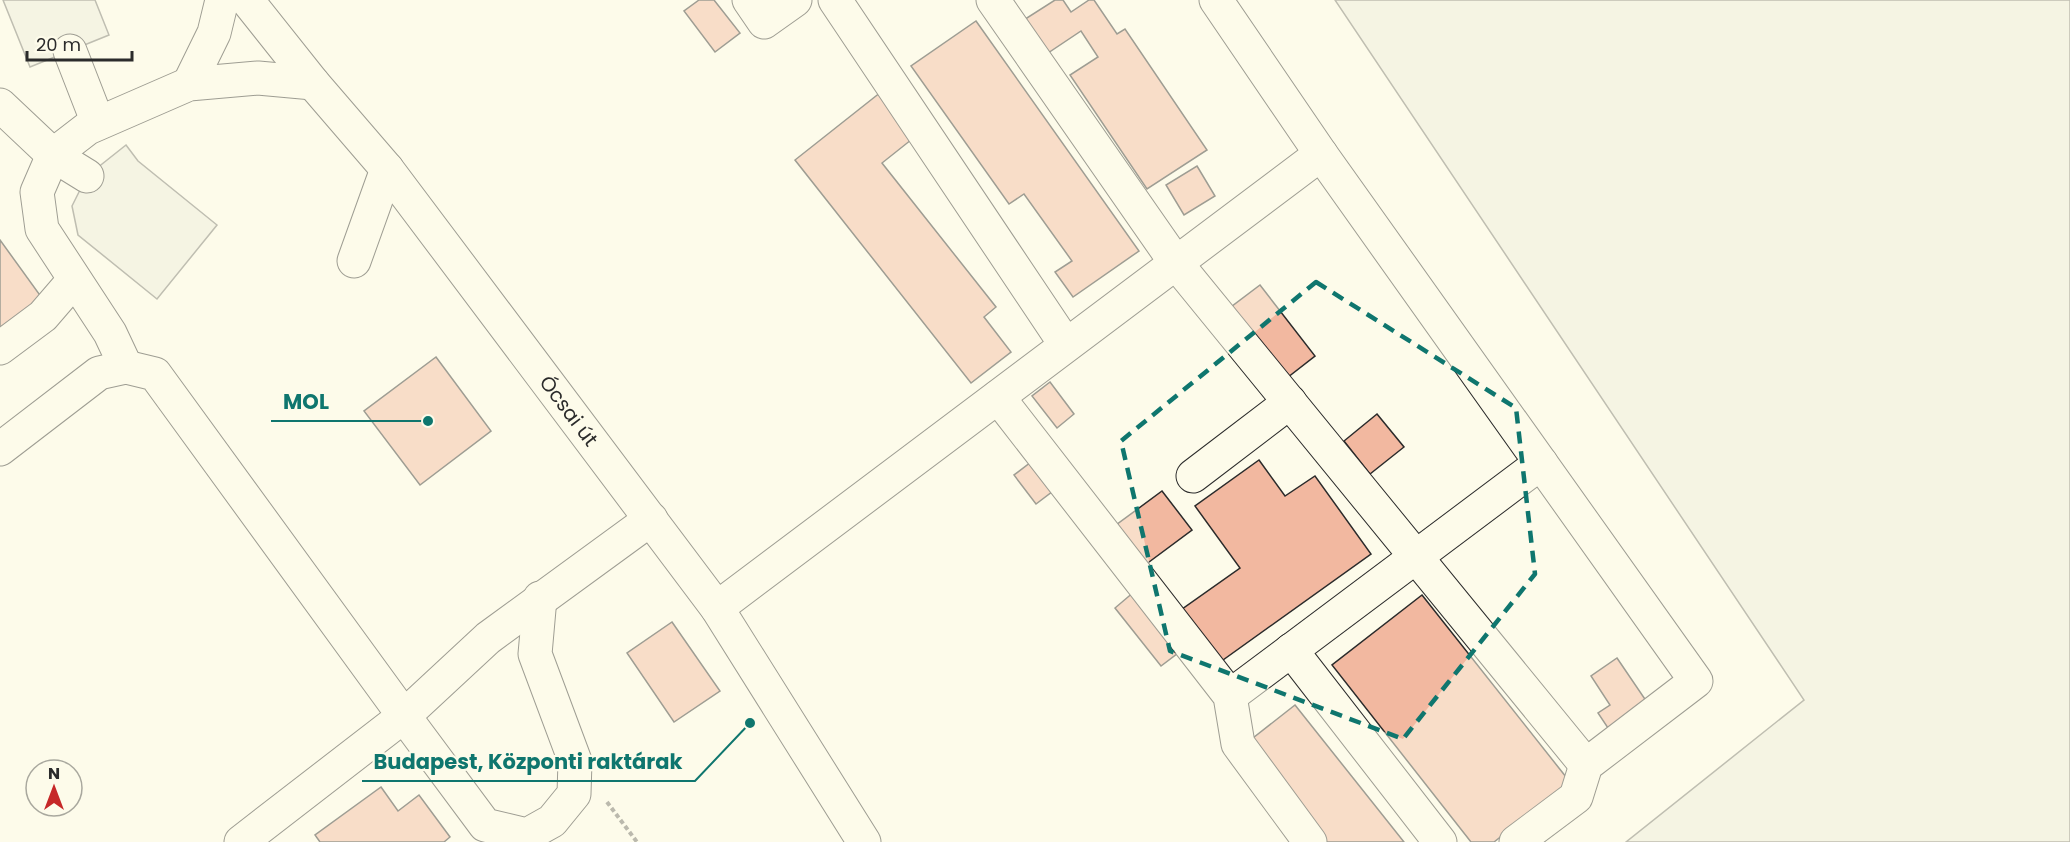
<svg xmlns="http://www.w3.org/2000/svg" width="2070" height="842" font-family="Poppins,sans-serif">
  <rect width="100%" height="100%" fill="#fdfbea"/>
  <path fill="#ecebdb" stroke="#74746e" stroke-width="1.5" d="M1335,0H2070V842H1626L1804,700Z"/>
  <g fill="#eceadb" stroke="#74746e" stroke-width="1.5">
    <path d="M3,0H95L109,35L30,67Z"/>
    <path d="M126,145L138,161L217,225L157,299L78,235L72,206L87,176Z"/>
  </g>
  <g fill="#f2b8a0" stroke="#2b2b2b" stroke-width="1.5">
    <path d="M699,0H714L740,33L715,52L684,11Z"/>
    <path d="M1055,0H1063L1071,12L1089,0H1094L1117,34L1125,29L1207,150L1147,189L1070,75L1098,57L1081,31L1042,57L1019,23Z"/>
    <path d="M976,21L1139,251L1073,297L1055,272L1072,261L1024,194L1009,204L911,66Z"/>
    <path d="M881,92L916,136L882,163L996,307L984,317L1011,352L971,383L795,160Z"/>
    <path d="M1197,166L1215,196L1184,215L1166,185Z"/>
    <path d="M0,240L42,298L0,328Z"/>
    <path d="M1260,285L1315,356L1283,381L1227,310Z"/>
    <path d="M436,357L491,431L420,485L364,411Z"/>
    <path d="M1050,382L1074,414L1057,428L1032,396Z"/>
    <path d="M1377,414L1404,447L1370,474L1344,441Z"/>
    <path d="M1035,459L1057,488L1036,504L1014,475Z"/>
    <path d="M1259,460L1285,496L1315,476L1371,554L1216,665L1178,612L1240,568L1195,506Z"/>
    <path d="M1162,491L1192,530L1145,565L1116,525Z"/>
    <path d="M1135,591L1182,650L1161,666L1115,608Z"/>
    <path d="M1422,595L1570,782L1494,842H1471L1332,665Z"/>
    <path d="M672,622L720,691L674,722L627,653Z"/>
    <path d="M1617,658L1651,708L1612,734L1598,713L1610,705L1591,676Z"/>
    <path d="M1295,705L1404,842H1321L1244,745Z"/>
    <path d="M381,787L398,811L419,795L450,837L444,842H320L315,835Z"/>
  </g>
  <g fill="none" stroke-linecap="round" stroke-linejoin="round">
    <g stroke="#2b2b2b" stroke-width="35">
      <g id="minor">
        <path d="M749,0L764,22L795,0"/>
        <path d="M835,0L1066,345"/>
        <path d="M993,0L1176,263L1586,765"/>
        <path d="M1216,0L1321,154L1696,681L1586,765L1576,797L1516,842"/>
        <path d="M70,51L98,123"/>
        <path d="M189,84L214,33L222,0"/>
        <path d="M0,105L53,155L87,176"/>
        <path d="M354,261L387,169"/>
        <path d="M0,348L43,316L74,280"/>
        <path d="M126,367L110,333L42,229L37,192L53,155L88,128L189,84L258,78L313,83"/>
        <path d="M998,397L1230,696L1238,744L1310,842"/>
        <path d="M0,449L99,373L126,367L155,374L404,716L485,825L527,835L552,821L574,794L575,761L535,654L540,598"/>
        <path d="M1193,476L1290,402"/>
        <path d="M717,608L1321,154"/>
        <path d="M1291,650L1440,842"/>
        <path d="M1230,696L1541,463"/>
        <path d="M241,842L404,716L488,638L651,519"/>
      </g>
    </g>
    <g stroke="#2b2b2b" stroke-width="35">
      <g id="major">
        <path id="s1" d="M247,0L313,83L387,169L717,608L864,842"/>
      </g>
    </g>
    <path stroke="#6a6964" stroke-width="4" stroke-dasharray="4.5 3" stroke-linecap="butt" d="M607,802L637,842"/>
    <use href="#minor" stroke="#fdfbea" stroke-width="33"/>
    <use href="#major" stroke="#fdfbea" stroke-width="33"/>
  </g>
  <path d="M0 0H2070V842H0ZM1316,282L1516,408L1535,574L1403,739L1170,651L1121,441Z" fill="#fdfbea" fill-opacity=".55" fill-rule="evenodd"/>
  <path fill="none" stroke="#0f766e" stroke-width="4.5" stroke-dasharray="12 8" stroke-linejoin="round" d="M1316,282L1516,408L1535,574L1403,739L1170,651L1121,441Z"/>
  <g text-anchor="middle" dominant-baseline="central" stroke-width="4.5" stroke-linejoin="round" paint-order="stroke">
    <g font-size="20" fill="#2b2b2b" stroke="#fdfbea">
      <text stroke="none"><textPath href="#s1" startOffset="522">Ócsai út</textPath></text>
    </g>
  </g>
  <path fill="none" stroke="#0f766e" stroke-width="2" d="M428 421L341 421H271M750 723L695 781H362"/>
  <g fill="#0f766e" stroke="#fdfbea" stroke-width="2">
    <circle cx="428" cy="421" r="6"/>
    <circle cx="750" cy="723" r="6"/>
  </g>
  <g font-size="21" text-anchor="middle" font-weight="bold" fill="#0f766e" stroke="#fdfbea" stroke-width="4.5" stroke-linejoin="round" paint-order="stroke">
    <text x="306" y="409">MOL</text>
    <text x="528" y="769">Budapest, Központi raktárak</text>
  </g>
  <g transform="translate(54 788)"><circle r="28" fill="#fdfbea" stroke="#a9a89e" stroke-width="1.5"/>
  <path d="M0-4.5L10 22L0 15L-10 22Z" fill="#c62828"/>
  <text y="-9" font-size="16" font-weight="bold" text-anchor="middle" fill="#2b2b2b">N</text>
  </g>
  <path d="M27 51v9h105v-9" fill="none" stroke="#2b2b2b" stroke-width="3"/>
  <text x="36" y="51" font-size="18" fill="#2b2b2b" stroke="#fdfbea" stroke-width="4.5" paint-order="stroke">20 m</text>
</svg>
